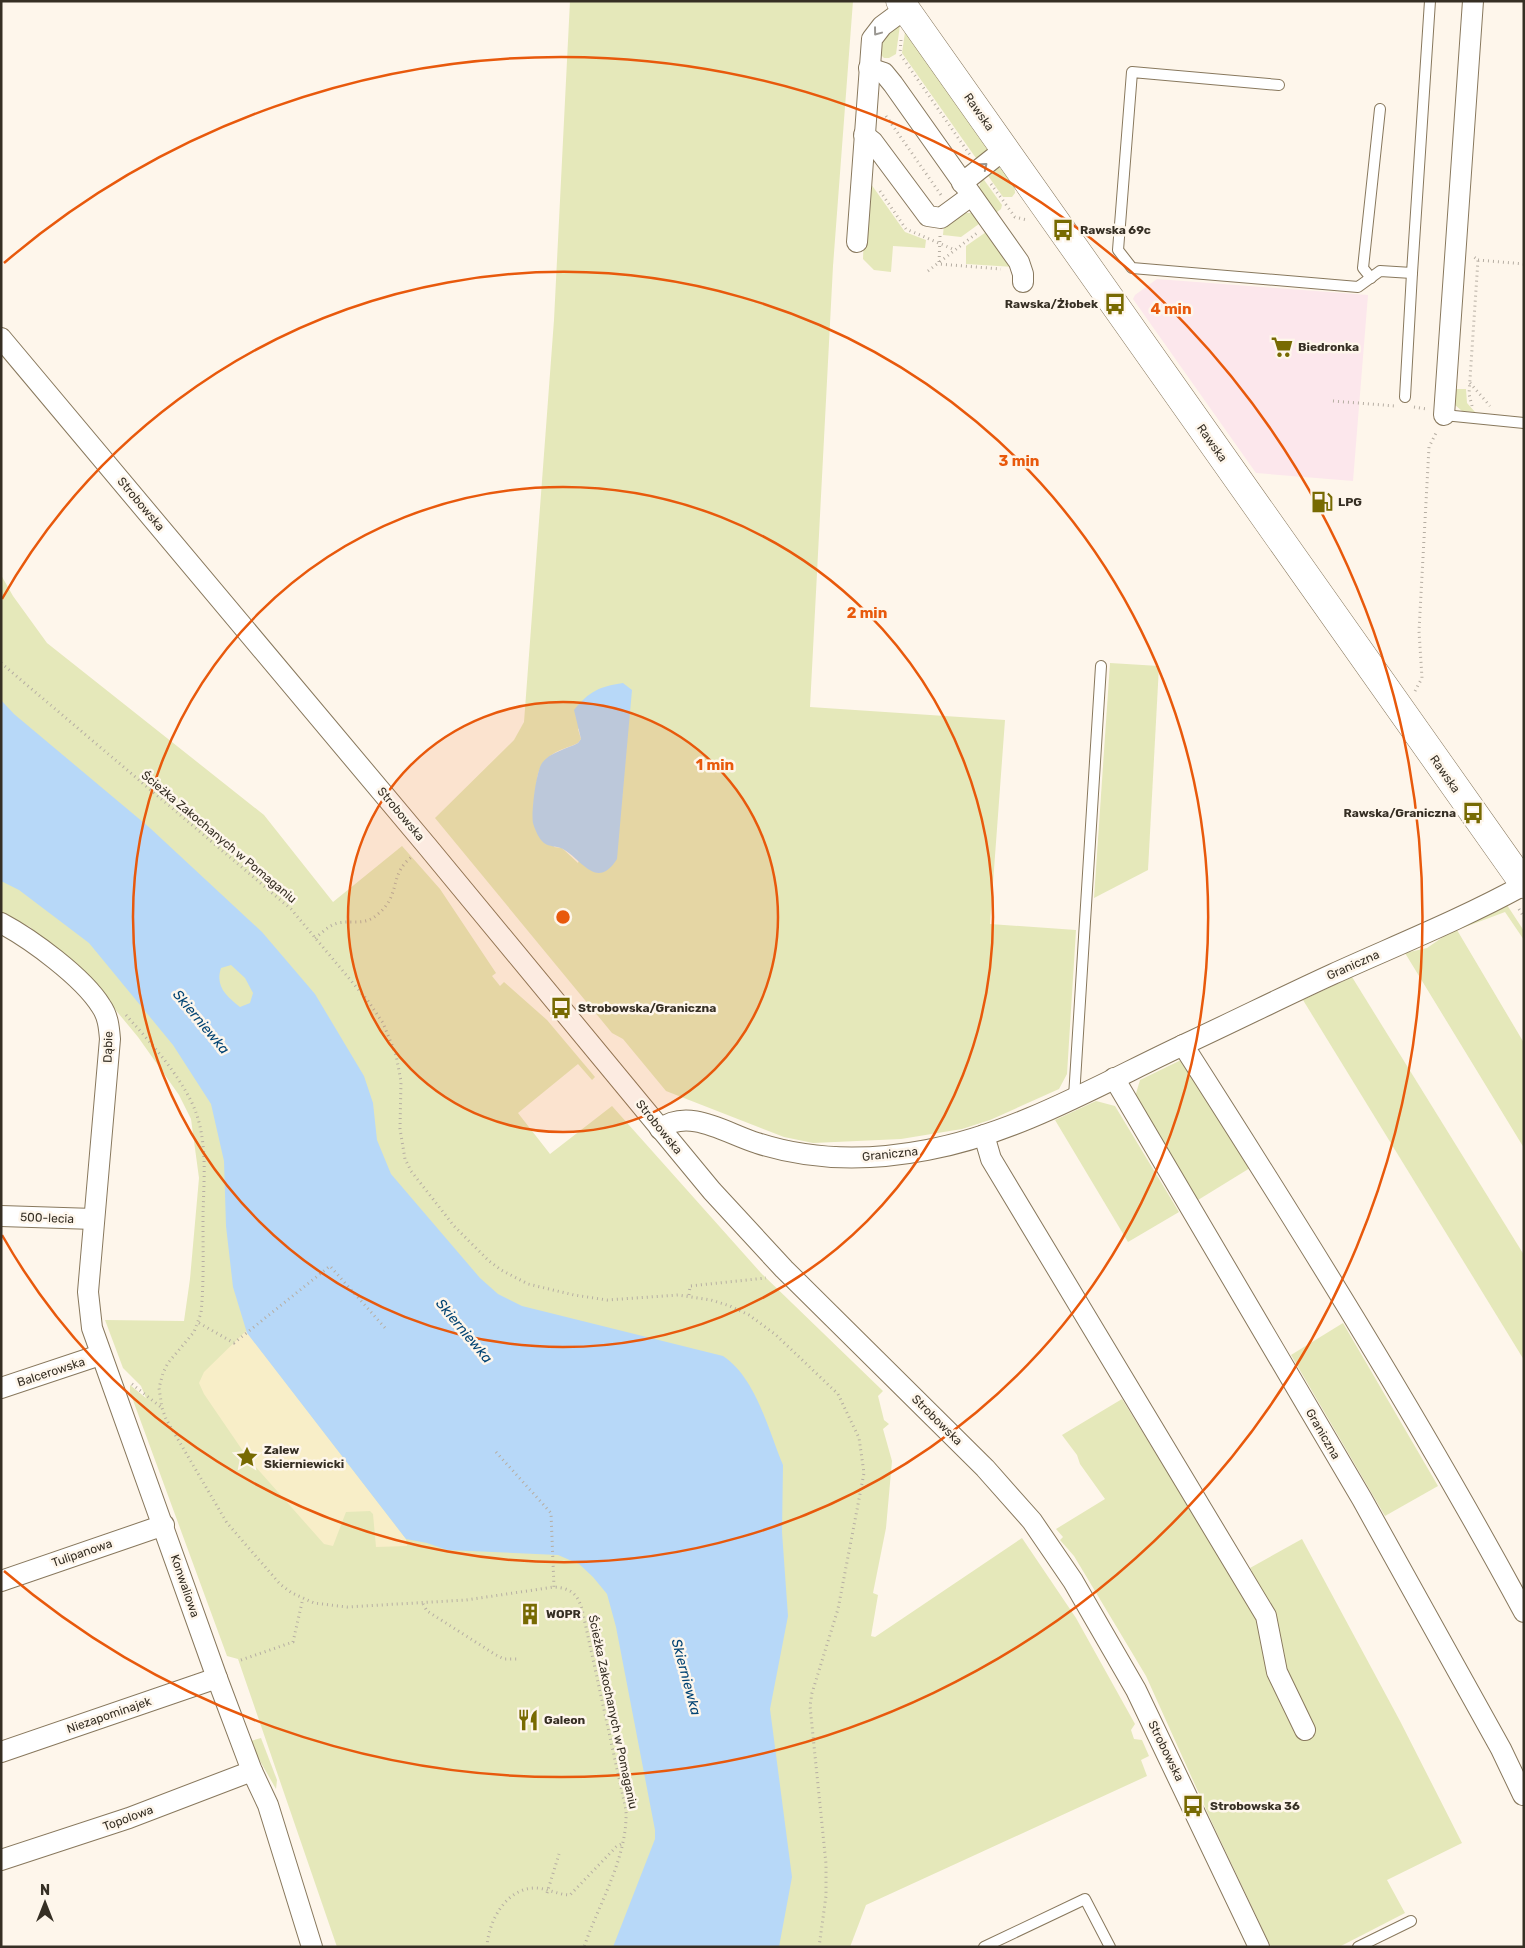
<svg xmlns="http://www.w3.org/2000/svg" width="1525" height="1948" font-family="Rubik,sans-serif">
  <rect width="100%" height="100%" fill="#fef6eb"/>
  <path fill="#fce7ec" d="M1157,279L1368,295L1353,481L1256,473L1133,299L1135,295Z"/>
  <g fill="#e5e8ba" fill-rule="evenodd">
    <path d="M570,1H853L833,266L810,707L1005,720L990,924L1076,930L1067,1074L1059,1089L990,1120L962,1129L901,1139L813,1143L784,1137L666,1091L623,1039L612,1033L435,818L514,740L524,722L554,320ZM631,690L627,733L578,863L562,848L554,847C546,820 522,778 550,756C557,750 570,747 578,743L581,739L578,729Z"/>
    <path d="M900,25L896,54L889,58H884L880,54V38Z"/>
    <path d="M905,32L989,150L978,161L902,53Z"/>
    <path d="M996,167C1005,168 1015,184 1015,193L1012,197H1003L986,173Z"/>
    <path d="M866,177L905,232L926,240L925,248L893,246L891,272L874,270L863,259Z"/>
    <path d="M982,177L1002,205L1001,209L993,215L979,188Z"/>
    <path d="M961,213H973L983,221L961,237L943,235L944,224Z"/>
    <path d="M989,230L1014,267L966,264V246Z"/>
    <path d="M1457,389H1466L1467,403L1475,412L1462,411L1455,405L1454,390Z"/>
    <path d="M1,575L13,596L47,643L264,815L333,902L402,846L440,889L496,973L492,976L500,986L504,982L547,1020L595,1077L592,1080L578,1064L518,1113L550,1154L612,1106L761,1273L883,1391L878,1396L884,1420L889,1424L883,1429L892,1461L886,1528L873,1593L878,1595L871,1636L875,1637L1022,1538L1076,1618L1135,1724L1131,1730L1134,1739L1142,1740L1149,1756L1141,1760L1147,1776L866,1905L850,1947H337L238,1659L227,1656L130,1392V1385L146,1398L141,1386L123,1368L105,1320L184,1321L190,1279L199,1178L191,1119L179,1095L138,1037L104,996L30,927L1,914Z"/>
    <path d="M1110,663L1159,666L1148,870L1094,898Z"/>
    <path d="M1507,905L1524,931V940L1505,912L1457,930L1524,1043V1148L1405,953L1427,948L1453,930Z"/>
    <path d="M1352,977L1524,1255V1360L1303,1000Z"/>
    <path d="M1181,1060L1250,1168L1198,1200L1135,1097L1140,1080Z"/>
    <path d="M1096,1101L1115,1106L1179,1212L1128,1242L1055,1120Z"/>
    <path d="M1343,1323L1438,1486L1385,1516L1291,1355Z"/>
    <path d="M1122,1399L1215,1549L1249,1572L1252,1571L1250,1568L1302,1539L1400,1721L1462,1843L1387,1880L1405,1913L1339,1947H1271L1214,1827L1146,1676L1074,1556L1060,1540L1063,1537L1056,1529L1105,1499L1080,1464L1077,1455L1062,1435Z"/>
    <path d="M261,1738L277,1780L276,1789L256,1754L251,1741Z"/>
  </g>
  <path fill="#f8eec8" d="M246,1331L406,1539L407,1546L376,1547L373,1514L370,1511L346,1512L333,1546L324,1544L247,1457L204,1394L199,1383L204,1372Z"/>
  <g fill="#b7d8f8" fill-rule="evenodd">
    <path d="M623,683L632,690L617,859C597,891 581,859 563,849C557,846 549,847 544,843C539,839 535,830 533,823C531,813 536,772 542,763C550,752 567,749 578,743L581,739L574,710C590,691 598,687 623,683Z"/>
    <path d="M1,700L14,714L150,828L262,932L315,994L364,1076L373,1103L377,1140L391,1174L480,1278L498,1294L522,1306L723,1356C756,1378 768,1429 783,1465L782,1532L788,1616L770,1709L792,1877L779,1947H613L655,1839V1830L616,1627L607,1594L593,1577L579,1564L558,1555L447,1550L427,1543L406,1539L247,1333L233,1287L226,1226L224,1161L211,1104L173,1045L89,943L19,890L1,881ZM231,965L245,978L253,993L250,1003L240,1007C226,996 215,986 221,968Z"/>
  </g>
  <g fill="none" stroke-linecap="round" stroke-linejoin="round">
    <g stroke="#88785d" stroke-width="12">
      <g id="lane">
        <path d="M1279,85L1132,72L1118,250L1132,268L1358,287L1380,271L1412,273L1430,1"/>
        <path d="M1371,278L1363,268L1380,109"/>
        <path d="M1405,397L1412,273"/>
        <path d="M1444,415L1524,423"/>
        <path d="M1074,1097L1101,666"/>
        <path d="M984,1947L1085,1899L1110,1947"/>
        <path d="M1358,1947L1411,1921"/>
      </g>
    </g>
    <g stroke="#88785d" stroke-width="22">
      <g id="street">
        <path d="M869,68L884,73L893,84L1019,262L1023,274V282"/>
        <path d="M864,135L873,142L928,216L941,218L971,196"/>
        <path d="M962,183L1005,149"/>
        <path d="M857,242L872,39L882,26L905,9"/>
        <path d="M1,338L427,846L712,1191L784,1269L985,1468L1032,1521L1073,1581L1136,1690L1259,1947"/>
        <path d="M1444,415L1473,1"/>
        <path d="M1,923C31,939 83,977 101,1006C108,1016 109,1027 110,1039L88,1292L92,1328L217,1678L252,1771L268,1805L312,1947"/>
        <path d="M1183,1045C1302,1231 1419,1418 1524,1612"/>
        <path d="M1114,1078L1362,1499L1501,1749L1523,1795"/>
        <path d="M660,1129C689,1107 727,1134 757,1143C812,1161 870,1161 927,1150C1020,1133 1109,1079 1194,1040C1241,1018 1287,995 1333,974C1397,945 1462,919 1524,885"/>
        <path d="M984,1135L991,1159L1266,1616L1277,1672L1305,1730"/>
        <path d="M1,1216L94,1219"/>
        <path d="M1,1388L100,1355"/>
        <path d="M1,1581L164,1525"/>
        <path d="M1,1752L217,1678"/>
        <path d="M1,1860L129,1818L252,1771"/>
      </g>
    </g>
    <g stroke="#88785d" stroke-width="29">
      <path id="secondary" d="M900,1L1524,884"/>
    </g>
    <g stroke="#b6aea3" stroke-width="3" stroke-dasharray="1 4" stroke-linecap="butt">
      <path d="M901,40L900,54L970,155"/>
      <path d="M886,116L941,195"/>
      <path d="M991,184L1015,217L1027,220"/>
      <path d="M880,191L906,229L955,250"/>
      <path d="M940,236L939,264L1001,269"/>
      <path d="M1478,260L1524,264"/>
      <path d="M928,271L977,233"/>
      <path d="M1470,383L1490,406"/>
      <path d="M1333,401L1395,406"/>
      <path d="M1472,406L1469,394L1478,260L1474,257"/>
      <path d="M1414,407L1427,409"/>
      <path d="M1,663L291,909L368,1001L383,1023L396,1055L401,1081L400,1129L405,1159L411,1171L454,1226L489,1261L501,1270L528,1284L574,1295L607,1300L678,1295L711,1300L730,1306L749,1315L776,1335L838,1394L859,1438L864,1473L838,1609L812,1693L810,1706L826,1864V1896L819,1947"/>
      <path d="M1415,691L1422,678L1419,631L1429,447L1437,431"/>
      <path d="M1519,909L1524,917"/>
      <path d="M315,938C322,933 329,925 338,923C353,920 365,926 378,914C402,894 388,874 413,856"/>
      <path d="M126,1015C149,1041 174,1068 190,1099C210,1137 203,1181 203,1222C203,1253 204,1283 201,1313L194,1332L168,1363L163,1373L159,1388L162,1408L166,1419L227,1523L280,1584L292,1593L314,1603L347,1607L466,1600L554,1587C570,1588 577,1593 582,1609L626,1810C628,1857 599,1903 584,1947"/>
      <path d="M689,1295L690,1286L766,1278"/>
      <path d="M199,1323L234,1343L330,1266L386,1329"/>
      <path d="M132,1384L162,1408"/>
      <path d="M496,1452L551,1513L554,1587"/>
      <path d="M423,1604L427,1611L496,1655L504,1659H520"/>
      <path d="M241,1660L293,1642L303,1598"/>
      <path d="M547,1893L559,1854"/>
      <path d="M487,1947C488,1922 506,1888 535,1888C547,1888 558,1895 570,1895L616,1847L623,1843"/>
    </g>
    <use href="#lane" stroke="#fff" stroke-width="10"/>
    <use href="#street" stroke="#fff" stroke-width="20"/>
    <use href="#secondary" stroke="#fff" stroke-width="28"/>
  </g>
  <defs><path id="oneway-chevron" d="M-2-3.5L2.5 0L-2 3.5" fill="none" stroke-width="1.6" stroke-linecap="round" stroke-linejoin="round" transform="scale(1.25)"/></defs>
  <g stroke="#9a9792">
    <use href="#oneway-chevron" transform="translate(877 32) rotate(127)"/>
    <use href="#oneway-chevron" transform="translate(984 166) rotate(-39)"/>
  </g>
  <circle cx="563" cy="917" r="215" fill="#e8590c" fill-opacity=".12"/>
  <g fill="none" stroke="#e8590c" stroke-width="2.5">
    <circle cx="563" cy="917" r="215"/>
    <circle cx="563" cy="917" r="430"/>
    <path d="M2 599A645 645 0 1 1 2 1235"/>
    <path d="M4 263A860 860 0 1 1 4 1571"/>
  </g>
  <defs>
    <g id="bus-bare" transform="scale(1.725)"><path d="M-5-6H5V4H4V6H2V4H-2V6H-4V4H-5ZM-3.5-4V0h7V-4ZM-3.5 1.2v1.5H-2V1.2ZM2 1.2v1.5H3.5V1.2Z" fill="#776a02" stroke="#fef6eb" stroke-width="2.5" paint-order="stroke"/></g>
    <g id="supermarket-bare" transform="scale(1.725)"><path d="M-6-5.5h2.5l.6 2H6L4.5 2H-2.5L-4.4-4H-6ZM-1.5 3.2a1.3 1.3 0 1 0 .1 0ZM3 3.2a1.3 1.3 0 1 0 .1 0Z" fill="#776a02" stroke="#fef6eb" stroke-width="2.5" paint-order="stroke"/></g>
    <g id="fuel-bare" transform="scale(1.725)"><path d="M-5.5-6h7V0h2V4h1.3V-2.5L3-4.5l.8-.8L6-3V5H2.5V1h-1V6h-7ZM-4.2-4.7v3.2H.2V-4.7Z" fill="#776a02" stroke="#fef6eb" stroke-width="2.5" paint-order="stroke"/></g>
    <g id="sight-bare" transform="scale(1.725)"><path d="M0-6L1.8-2.2L6-1.7L2.9 1.2L3.7 5.4L0 3.3L-3.7 5.4L-2.9 1.2L-6-1.7L-1.8-2.2Z" fill="#776a02" stroke="#fef6eb" stroke-width="2.5" paint-order="stroke"/></g>
    <g id="building-bare" transform="scale(1.725)"><path d="M-4-6H4V6H1V3H-1V6H-4ZM-2.5-4.3h1.7v1.8h-1.7ZM.8-4.3h1.7v1.8H.8ZM-2.5-1h1.7V.8h-1.7ZM.8-1h1.7V.8H.8Z" fill="#776a02" stroke="#fef6eb" stroke-width="2.5" paint-order="stroke"/></g>
    <g id="restaurant-bare" transform="scale(1.725)"><path d="M-5-6h1v4h1v-4h1v4h1v-4h1v5L-1.5 .5V6h-2V.5L-5-1ZM5-6V6H3V1.5H1.5Q1.5-4 5-6Z" fill="#776a02" stroke="#fef6eb" stroke-width="2.5" paint-order="stroke"/></g>
  </defs>
  <g fill-rule="evenodd">
    <use href="#bus-bare" x="1063" y="230"/>
    <use href="#bus-bare" x="1115" y="304"/>
    <use href="#supermarket-bare" x="1282" y="347"/>
    <use href="#fuel-bare" x="1322" y="502"/>
    <use href="#bus-bare" x="1473" y="813"/>
    <use href="#bus-bare" x="561" y="1008"/>
    <use href="#sight-bare" x="247" y="1457"/>
    <use href="#building-bare" x="530" y="1614"/>
    <use href="#restaurant-bare" x="528" y="1720"/>
    <use href="#bus-bare" x="1193" y="1806"/>
  </g>
  <g text-anchor="middle" dominant-baseline="central" stroke-width="5" stroke-linejoin="round" paint-order="stroke">
    <g font-size="12" fill="#362f24" stroke="#fef6eb">
      <text transform="translate(979 112) rotate(55)">Rawska</text>
      <text transform="translate(1212 443) rotate(55)">Rawska</text>
      <text transform="translate(141 504) rotate(50)">Strobowska</text>
      <text transform="translate(1445 774) rotate(55)">Rawska</text>
      <text transform="translate(401 814) rotate(50)">Strobowska</text>
      <text transform="translate(219 837) rotate(40)">Ścieżka Zakochanych w Pomaganiu</text>
      <text transform="translate(1353 965) rotate(-24)">Graniczna</text>
      <text transform="translate(108 1047) rotate(-88)">Dąbie</text>
      <text transform="translate(659 1127) rotate(51)">Strobowska</text>
      <text transform="translate(890 1154) rotate(-6)">Graniczna</text>
      <text transform="translate(47 1218) rotate(2)">500-lecia</text>
      <text transform="translate(51 1372) rotate(-18)">Balcerowska</text>
      <text transform="translate(937 1420) rotate(45)">Strobowska</text>
      <text transform="translate(1323 1434) rotate(60)">Graniczna</text>
      <text transform="translate(82 1553) rotate(-19)">Tulipanowa</text>
      <text transform="translate(185 1586) rotate(71)">Konwaliowa</text>
      <text transform="translate(613 1712) rotate(78)">Ścieżka Zakochanych w Pomaganiu</text>
      <text transform="translate(109 1715) rotate(-19)">Niezapominajek</text>
      <text transform="translate(1166 1751) rotate(64)">Strobowska</text>
      <text transform="translate(128 1818) rotate(-20)">Topolowa</text>
    </g>
    <g font-size="12" font-weight="bold" fill="#362f24" stroke="#fef6eb" text-anchor="start">
      <text x="1080" y="230">Rawska 69c</text>
      <text x="1098" y="304" text-anchor="end">Rawska/Żłobek</text>
      <text x="1298" y="347">Biedronka</text>
      <text x="1338" y="502">LPG</text>
      <text x="1456" y="813" text-anchor="end">Rawska/Graniczna</text>
      <text x="578" y="1008">Strobowska/Graniczna</text>
      <text x="264" y="1450">Zalew<tspan x="264" dy="14">Skierniewicki</tspan></text>
      <text x="546" y="1614">WOPR</text>
      <text x="544" y="1720">Galeon</text>
      <text x="1210" y="1806">Strobowska 36</text>
    </g>
    <g font-size="14" font-style="italic" fill="#014373" stroke="#fef6eb">
      <text transform="translate(201 1022) rotate(50)">Skierniewka</text>
      <text transform="translate(464 1331) rotate(50)">Skierniewka</text>
      <text transform="translate(686 1677) rotate(75)">Skierniewka</text>
    </g>
  </g>
  <circle cx="563" cy="917" r="8" fill="#e8590c" stroke="#fef6eb" stroke-width="2.5"/>
  <g font-size="15" text-anchor="middle" font-weight="bold" fill="#e8590c" stroke="#fef6eb" stroke-width="5" stroke-linejoin="round" paint-order="stroke">
    <text x="1171" y="314">4 min</text>
    <text x="1019" y="466">3 min</text>
    <text x="867" y="618">2 min</text>
    <text x="715" y="770">1 min</text>
  </g>
  <rect width="1525" height="1948" fill="none" stroke="#362f24" stroke-width="5"/>
  <g transform="translate(45 1903)" stroke="#fef6eb" stroke-width="4" paint-order="stroke">
  <path d="M0-4L9 19L0 12L-9 19Z" fill="#362f24"/>
  <text y="-8" font-size="14" font-weight="bold" text-anchor="middle" fill="#362f24">N</text>
  </g>
</svg>
